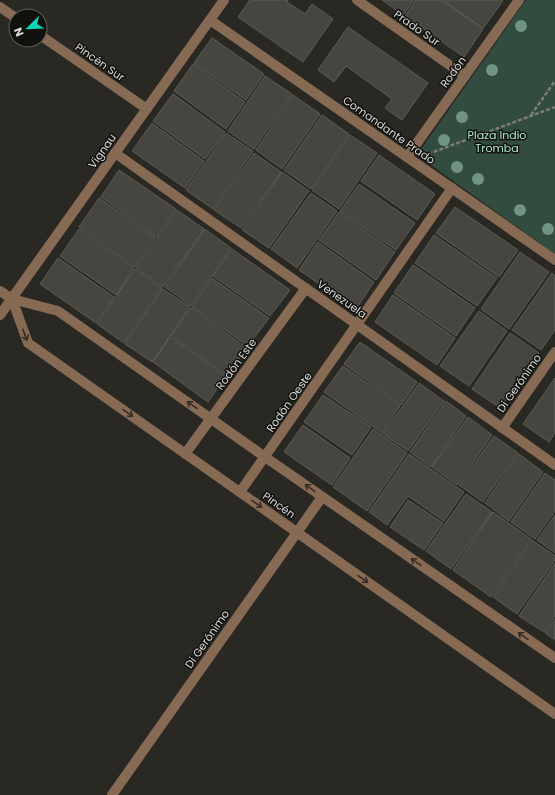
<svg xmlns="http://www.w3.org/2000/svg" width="555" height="795" font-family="Poppins,sans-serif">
  <rect width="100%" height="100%" fill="#292822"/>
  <path fill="#324d40" d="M526,0H555V254L417,155Z"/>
  <g fill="#47453f" stroke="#5d5c55">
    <path d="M250,0H288L287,2L305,14L312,4L333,19L303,62L238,17Z"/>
    <path d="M382,0H414L403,15Z"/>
    <path d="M416,0H441L483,29L464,57L405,16Z"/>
    <path d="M443,0H502L503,1L483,28Z"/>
    <path d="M348,27L428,83L402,120L385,108L392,99L346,66L334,82L318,70Z"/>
    <path d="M212,38L264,74L246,100L194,63Z"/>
    <path d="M193,64L245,102L226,129L174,91Z"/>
    <path d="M265,76L292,94L254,149L228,131Z"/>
    <path d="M173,94L225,132L205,159L153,121Z"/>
    <path d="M293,95L320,114L282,169L256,150Z"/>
    <path d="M322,115L349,134L311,189L284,170Z"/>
    <path d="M152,123L204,161L185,188L132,151Z"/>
    <path d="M226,133L253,151L213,209L186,190Z"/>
    <path d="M350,135L377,153L339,209L312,190Z"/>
    <path d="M254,153L281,172L241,228L214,210Z"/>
    <path d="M379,155L435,194L417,220L361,181Z"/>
    <path d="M119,170L176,209L156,237L101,197Z"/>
    <path d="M282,172L309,191L269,248L242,230Z"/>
    <path d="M359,184L415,223L396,250L340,211Z"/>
    <path d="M311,193L337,211L297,268L271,249Z"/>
    <path d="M99,198L155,238L135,267L79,227Z"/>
    <path d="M455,207L518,250L499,277L436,233Z"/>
    <path d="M177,210L204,229L163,287L136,268Z"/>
    <path d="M339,212L395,252L376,280L319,240Z"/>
    <path d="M79,229L134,268L116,295L60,256Z"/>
    <path d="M205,229L231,248L191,306L165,287Z"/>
    <path d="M434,235L497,278L477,306L415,263Z"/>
    <path d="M318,242L374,282L356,309L299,270Z"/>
    <path d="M232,249L290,290L270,316L213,276Z"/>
    <path d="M520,252L549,272L509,329L481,309Z"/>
    <path d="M58,258L114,297L96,323L40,284Z"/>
    <path d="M413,265L475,308L456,336L394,293Z"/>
    <path d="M135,269L162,288L124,343L97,324Z"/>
    <path d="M552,273L555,276V330L541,350L512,330Z"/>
    <path d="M212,278L269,318L248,346L192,307Z"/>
    <path d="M163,289L190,307L152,362L125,344Z"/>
    <path d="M393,295L455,338L437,365L375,322Z"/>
    <path d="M191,308L247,348L227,375L171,336Z"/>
    <path d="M479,311L507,331L469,386L440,366Z"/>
    <path d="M510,333L539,353L500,408L472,389Z"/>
    <path d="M170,337L226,376L208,402L153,362Z"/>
    <path d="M360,342L417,382L401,405L344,364Z"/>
    <path d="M343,366L400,406L382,433L324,392Z"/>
    <path d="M555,378V433L549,442L523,424Z"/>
    <path d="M419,383L444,401L408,451L383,434Z"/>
    <path d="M323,395L371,427L352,455L304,422Z"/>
    <path d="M446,401L466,416L431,467L410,452Z"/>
    <path d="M468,417L492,435L457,485L432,467Z"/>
    <path d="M303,425L350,458L332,485L284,452Z"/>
    <path d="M373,429L407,453L367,511L333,487Z"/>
    <path d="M494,436L518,453L483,502L459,485Z"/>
    <path d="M409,454L464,492L444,521L408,496L387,525L369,512Z"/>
    <path d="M519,454L543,472L509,521L485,503Z"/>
    <path d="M545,473L555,480V511L535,539L511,522Z"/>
    <path d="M466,494L492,512L451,569L426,551Z"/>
    <path d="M408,500L443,523L424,550L390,527Z"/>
    <path d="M493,512L531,539L491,597L453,570Z"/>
    <path d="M555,515V553L537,540Z"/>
    <path d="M532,540L555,556V560L517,614L493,597Z"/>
    <path d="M555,563V616L544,632L519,616Z"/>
    <path d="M555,619V640L545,633Z"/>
  </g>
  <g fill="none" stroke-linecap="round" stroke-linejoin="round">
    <g stroke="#7d7c77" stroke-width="2.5" stroke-dasharray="4 2" stroke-linecap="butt">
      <path d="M531,115L555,81"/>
      <path d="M428,154L555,107"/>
    </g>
    <g stroke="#866a54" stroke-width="10">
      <path d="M357,0L465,76"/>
      <path d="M0,7L16,18"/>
      <path d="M210,20L555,260"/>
      <path d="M40,35L147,109"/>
      <path d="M115,153L555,465"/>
      <path d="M407,157L519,0"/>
      <path d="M0,291L12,299L58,311L265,457L555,658"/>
      <path d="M12,299L28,343L555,714"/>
      <path d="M0,315L224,0"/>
      <path d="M502,428L555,352"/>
      <path d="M185,454L306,288"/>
      <path d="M240,492L452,188"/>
      <path d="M112,795L322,497"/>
    </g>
  </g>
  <g fill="#719481">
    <circle cx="521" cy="26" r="6"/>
    <circle cx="492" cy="70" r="6"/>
    <circle cx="462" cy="117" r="6"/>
    <circle cx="444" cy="140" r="6"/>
    <circle cx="457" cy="167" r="6"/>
    <circle cx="478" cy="179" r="6"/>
    <circle cx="520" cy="210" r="6"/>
    <circle cx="548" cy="229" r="6"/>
  </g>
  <defs><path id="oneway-shaft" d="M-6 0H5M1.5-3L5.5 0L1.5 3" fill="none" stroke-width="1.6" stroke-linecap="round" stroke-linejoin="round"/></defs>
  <g stroke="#342c23">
    <use href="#oneway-shaft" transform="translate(25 335) rotate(69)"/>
    <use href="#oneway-shaft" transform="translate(192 405) rotate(-145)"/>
    <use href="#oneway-shaft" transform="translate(128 413) rotate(35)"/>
    <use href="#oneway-shaft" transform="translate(310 488) rotate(-145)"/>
    <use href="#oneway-shaft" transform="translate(257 504) rotate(35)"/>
    <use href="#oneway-shaft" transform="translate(416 562) rotate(-145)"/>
    <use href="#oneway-shaft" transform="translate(363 579) rotate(35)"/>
    <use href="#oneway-shaft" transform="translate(523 636) rotate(-145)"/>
  </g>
  <g text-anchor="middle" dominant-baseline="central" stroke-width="3" stroke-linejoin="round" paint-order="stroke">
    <g font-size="11" fill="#dbdad6" stroke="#11110e">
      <text transform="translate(417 28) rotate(35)">Prado Sur</text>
      <text transform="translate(100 62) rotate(35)">Pincén Sur</text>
      <text transform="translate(453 72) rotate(-54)">Rodón</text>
      <text transform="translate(389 130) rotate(35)">Comandante Prado</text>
      <text transform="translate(102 151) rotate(-55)">Vignau</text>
      <text transform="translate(342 299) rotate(35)">Venezuela</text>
      <text transform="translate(236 364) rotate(-54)">Rodón Este</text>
      <text transform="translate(519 383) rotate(-55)">Di Gerónimo</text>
      <text transform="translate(289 402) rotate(-55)">Rodón Oeste</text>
      <text transform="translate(279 505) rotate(35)">Pincén</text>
      <text transform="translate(207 639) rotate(-55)">Di Gerónimo</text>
    </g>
    <g font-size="11" fill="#acedcf" stroke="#11110e">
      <text x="497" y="135">Plaza Indio<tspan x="497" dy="13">Tromba</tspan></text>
    </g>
  </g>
  <g transform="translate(28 28) rotate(247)"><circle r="19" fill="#11110e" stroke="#62615e"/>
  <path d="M0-3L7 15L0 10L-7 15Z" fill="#0ad5b5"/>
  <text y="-6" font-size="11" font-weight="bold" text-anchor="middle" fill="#dbdad6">N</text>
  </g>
</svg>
